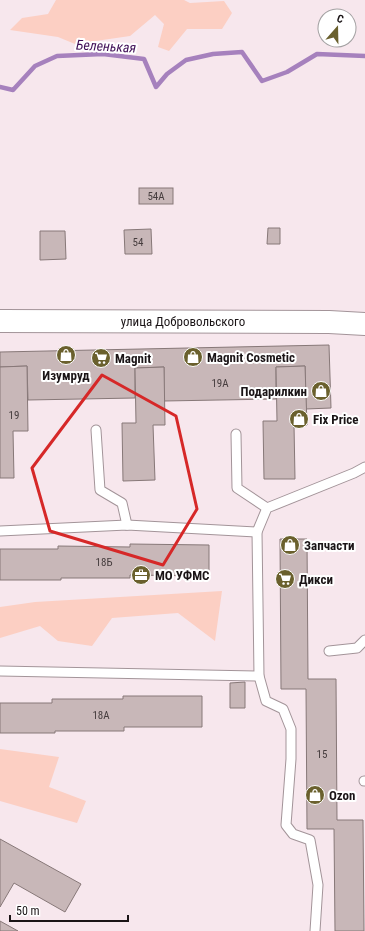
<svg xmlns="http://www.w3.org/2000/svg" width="365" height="931" font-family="'Roboto Condensed',sans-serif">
  <rect width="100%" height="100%" fill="#f7e7ed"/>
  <g fill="#fccfc3">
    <path d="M56,0H184L190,3L224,1L232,13L222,29H187L169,51L158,47L164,24L155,15L130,36L75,44L58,37L10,30L22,18L48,14Z"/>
    <path d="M222,591L215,641L178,613L112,618L92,646L58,641L40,626L0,638V607L35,602Z"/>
    <path d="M0,749L59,757L49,787L86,801L77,823L0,801Z"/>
  </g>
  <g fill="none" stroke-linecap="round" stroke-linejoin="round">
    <path stroke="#a681bd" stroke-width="4.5" d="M0,87L13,90L35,66L57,56L103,54L144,59L156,87L167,74L186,60L213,54L242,52L262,81L287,72L317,54L365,56"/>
  </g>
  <g fill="#c8b7b8" stroke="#877878">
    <rect x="139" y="188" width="34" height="16"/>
    <path d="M268,228H280V244H267Z"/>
    <path d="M151,229L152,254H125L124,230Z"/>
    <path d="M40,231H65L66,259L40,260Z"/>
    <path d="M329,345L331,408L306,409L305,366L276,367V399L164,401V367L135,368V398L28,400L27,366L0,367V352Z"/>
    <path d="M27,366L28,431H13L14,478H0V367Z"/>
    <path d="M305,366L307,425H294L295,479H264L263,421H277L276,367Z"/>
    <path d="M164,367L165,425H153L155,480L123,481L122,423H136L135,368Z"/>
    <path d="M280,539H307L308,679H336L337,820H363L364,931H335L334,829H307L306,689H281Z"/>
    <path d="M130,544L209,545V576L130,575V578H61V580H0V549H58V546L130,547Z"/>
    <path d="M245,682V708H230V683Z"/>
    <path d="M123,696H202V727H124V731H55V733H0V703H52V699H123Z"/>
    <path d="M0,839L81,884L65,912L14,883L0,907Z"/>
    <path d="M0,921L18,931H0Z"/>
  </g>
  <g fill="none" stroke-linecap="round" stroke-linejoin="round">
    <g stroke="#a39499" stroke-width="11">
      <g id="lane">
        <path d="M96,430L100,490L122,503L127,525"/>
        <path d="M236,434L237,488L267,508"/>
        <path d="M0,531L127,525L257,532"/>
        <path d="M329,651L357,648L365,640"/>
        <path d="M0,671L259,676"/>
        <path d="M364,781H365"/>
        <path d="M315,931L318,885L310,840L293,834L286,825L291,759V729L283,709L266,701L259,676L257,532L267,508L354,473L365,467"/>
      </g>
    </g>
    <g stroke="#a39499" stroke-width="24">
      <path id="secondary" d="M0,321L329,322L365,324"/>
    </g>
    <use href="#lane" stroke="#fff" stroke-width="9"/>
    <use href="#secondary" stroke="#fff" stroke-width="22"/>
  </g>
  <path fill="none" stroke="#d62828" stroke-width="3" stroke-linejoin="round" d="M102,375L176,416L197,509L163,565L50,531L32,468Z"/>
  <defs>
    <g id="shop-disc" transform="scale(1)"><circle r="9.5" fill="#6a602d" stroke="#fff"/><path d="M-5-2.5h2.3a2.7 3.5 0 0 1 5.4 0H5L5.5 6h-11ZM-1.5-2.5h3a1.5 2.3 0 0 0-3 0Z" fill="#fff"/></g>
    <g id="supermarket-disc" transform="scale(1)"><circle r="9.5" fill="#6a602d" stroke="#fff"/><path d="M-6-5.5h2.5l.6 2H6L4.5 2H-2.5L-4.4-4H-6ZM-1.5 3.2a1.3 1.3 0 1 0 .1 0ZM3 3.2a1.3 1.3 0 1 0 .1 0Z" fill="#fff"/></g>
    <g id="office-disc" transform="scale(1)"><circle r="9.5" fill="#6a602d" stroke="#fff"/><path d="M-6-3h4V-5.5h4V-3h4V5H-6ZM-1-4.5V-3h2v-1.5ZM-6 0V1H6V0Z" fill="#fff"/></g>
  </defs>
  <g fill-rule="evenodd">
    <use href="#shop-disc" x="66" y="355"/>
    <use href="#shop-disc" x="193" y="357"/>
    <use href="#supermarket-disc" x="101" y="358"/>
    <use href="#shop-disc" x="321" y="391"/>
    <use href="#shop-disc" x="299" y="419"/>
    <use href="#shop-disc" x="290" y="545"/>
    <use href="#office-disc" x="141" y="575"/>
    <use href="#supermarket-disc" x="285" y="579"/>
    <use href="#shop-disc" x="315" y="795"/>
  </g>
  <g text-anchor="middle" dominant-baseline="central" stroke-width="4" stroke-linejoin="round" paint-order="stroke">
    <g font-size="11" fill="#463d3e">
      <text x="156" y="196">54А</text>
      <text x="138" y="242">54</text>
      <text x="220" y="383">19А</text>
      <text x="14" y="415">19</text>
      <text x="104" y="562">18Б</text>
      <text x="101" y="715">18А</text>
      <text x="322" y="754">15</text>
    </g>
    <g font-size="13" fill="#1a1416" stroke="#fff">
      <text x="183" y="321">улица Добровольского</text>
    </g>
    <g font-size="13" font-weight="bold" fill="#1a1416" stroke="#fff" text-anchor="start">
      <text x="207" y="357">Magnit Cosmetic</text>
      <text x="115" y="358">Magnit</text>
      <text x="66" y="375" text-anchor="middle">Изумруд</text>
      <text x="307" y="391" text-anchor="end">Подарилкин</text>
      <text x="313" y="419">Fix Price</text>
      <text x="304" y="545">Запчасти</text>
      <text x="155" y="575">МО УФМС</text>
      <text x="299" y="579">Дикси</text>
      <text x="329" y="795">Ozon</text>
    </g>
    <g font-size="14" font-style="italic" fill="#3f0d56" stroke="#fff">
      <text transform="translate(106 46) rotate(3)">Беленькая</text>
    </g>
  </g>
  <g transform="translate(337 28) rotate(20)"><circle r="19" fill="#ffffff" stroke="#a3a1a2"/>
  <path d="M0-3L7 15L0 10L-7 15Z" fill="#6a602d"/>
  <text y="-6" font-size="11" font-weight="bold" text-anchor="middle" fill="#1a1416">С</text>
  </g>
  <path d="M10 915v6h118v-6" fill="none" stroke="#1a1416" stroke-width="2"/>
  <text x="16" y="915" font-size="12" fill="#1a1416" stroke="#ffffff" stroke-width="3" paint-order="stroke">50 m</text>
</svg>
